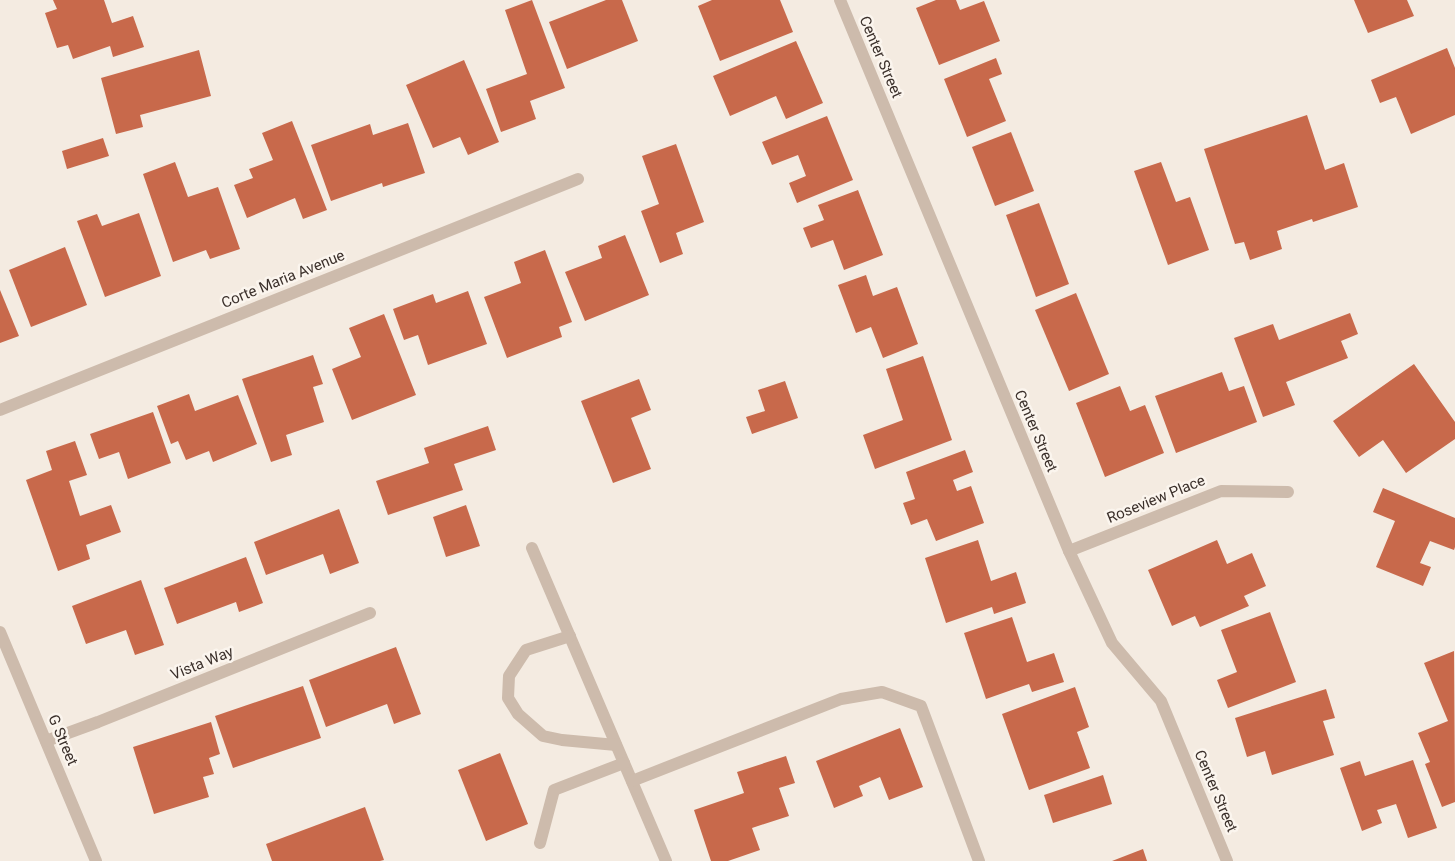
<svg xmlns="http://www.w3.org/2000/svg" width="1455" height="861" font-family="Roboto,sans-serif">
  <rect width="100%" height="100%" fill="#f4ebe1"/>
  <g fill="#c8694b">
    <path d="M53,0H104L112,23L133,16L144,47L113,57L110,46L73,59L68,45L57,48L45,13L57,9Z"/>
    <path d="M532,0L565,88L530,101L536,119L501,132L486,89L527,74L505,10Z"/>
    <path d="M606,0H622L638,41L567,69L549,22Z"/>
    <path d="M712,0H780L793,32L720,61L698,6Z"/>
    <path d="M936,0H956L960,10L984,1L1000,41L939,65L916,8Z"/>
    <path d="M1354,0H1407L1414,16L1368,33Z"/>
    <path d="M796,41L823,103L786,119L776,96L730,116L713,76Z"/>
    <path d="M1447,48L1455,68V115L1411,134L1396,97L1380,103L1371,80Z"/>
    <path d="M199,50L211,96L140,115L143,127L116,134L101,78Z"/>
    <path d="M996,58L1002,74L989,79L1006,121L967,137L944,79Z"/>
    <path d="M464,60L499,142L468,155L460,137L433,148L406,85Z"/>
    <path d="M1307,115L1325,170L1344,163L1358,207L1313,222L1312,219L1277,231L1282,249L1250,260L1244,242L1235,244L1204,149Z"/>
    <path d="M827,116L853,180L797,203L789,183L806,176L798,155L772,165L762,142Z"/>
    <path d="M292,121L327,210L303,219L295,198L247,218L234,185L253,178L249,169L273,160L262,133Z"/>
    <path d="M408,123L425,173L383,187L382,183L331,201L311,145L370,124L373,135Z"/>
    <path d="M1011,132L1034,191L995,206L972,147Z"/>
    <path d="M103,138L109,156L67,169L62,151Z"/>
    <path d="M676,144L704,222L676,233L683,254L660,263L641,211L659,204L642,156Z"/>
    <path d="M175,162L188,197L218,187L240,249L210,259L206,250L173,262L143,174Z"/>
    <path d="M1161,162L1176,202L1190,197L1209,250L1168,265L1134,171Z"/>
    <path d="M858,190L883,255L844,270L833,240L811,248L803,228L824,220L818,205Z"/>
    <path d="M1039,203L1069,284L1036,297L1006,215Z"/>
    <path d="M139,213L161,276L105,297L77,221L97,214L102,226Z"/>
    <path d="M625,235L649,295L585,321L565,272L602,258L598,246Z"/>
    <path d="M65,247L87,305L31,327L9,270Z"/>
    <path d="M545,250L572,322L559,327L562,337L507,358L484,297L521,283L514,262Z"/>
    <path d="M866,275L873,296L897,287L918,344L883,358L871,327L856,333L838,285Z"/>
    <path d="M0,290L19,336L0,343Z"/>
    <path d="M468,291L487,344L428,365L418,335L404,340L393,309L433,294L436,303Z"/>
    <path d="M1076,293L1109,374L1069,391L1035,310Z"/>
    <path d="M1350,313L1358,334L1341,341L1348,358L1286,382L1295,405L1263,417L1234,338L1273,324L1279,340Z"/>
    <path d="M384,314L416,395L352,420L332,369L361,357L349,328Z"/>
    <path d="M313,355L323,384L313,387L324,422L286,435L292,455L271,462L242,379Z"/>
    <path d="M923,356L952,440L875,469L863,435L903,420L886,369Z"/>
    <path d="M1414,364L1455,422V439L1406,473L1383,440L1359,457L1333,421Z"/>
    <path d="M1222,372L1229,391L1244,386L1257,422L1176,453L1155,396Z"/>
    <path d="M639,379L651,410L631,418L651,469L613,483L581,401Z"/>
    <path d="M785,381L798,418L752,434L746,417L765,411L758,390Z"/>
    <path d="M1120,386L1130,411L1145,405L1164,453L1105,477L1076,403Z"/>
    <path d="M189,394L195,411L238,395L257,444L213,462L209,451L186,460L178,441L171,444L157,406Z"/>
    <path d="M153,412L171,463L128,479L119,452L99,459L90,434Z"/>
    <path d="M488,426L496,450L454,464L463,490L388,515L376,481L429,463L424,448Z"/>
    <path d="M75,441L87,475L69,481L80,516L111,505L121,532L86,545L90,559L58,571L26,480L52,470L46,451Z"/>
    <path d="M965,450L973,472L953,480L957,491L971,486L984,523L936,541L927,519L911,525L903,503L915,499L906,472Z"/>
    <path d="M1383,488L1455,518V547L1454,550L1430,541L1420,563L1431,567L1423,586L1376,567L1395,521L1373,512Z"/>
    <path d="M466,505L480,546L446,557L433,517Z"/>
    <path d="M339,509L359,563L330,574L323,554L266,575L254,542Z"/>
    <path d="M978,540L991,581L1016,572L1026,603L994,614L992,607L946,623L925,558Z"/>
    <path d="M1217,540L1227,564L1252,553L1266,586L1244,596L1249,606L1200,627L1195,616L1172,626L1148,570Z"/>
    <path d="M246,557L263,603L239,612L236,602L177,624L164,588Z"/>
    <path d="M141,580L164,645L135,655L126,630L86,644L72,606Z"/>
    <path d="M1270,612L1296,682L1228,708L1217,680L1237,672L1221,630Z"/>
    <path d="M1012,617L1027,662L1054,653L1064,682L1032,692L1029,684L986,699L964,633Z"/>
    <path d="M396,647L421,714L394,724L387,704L326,727L309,680Z"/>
    <path d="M1454,651L1455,802L1442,807L1425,764L1430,762L1418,733L1448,721L1424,663Z"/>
    <path d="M303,686L321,738L233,768L215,716Z"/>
    <path d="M1075,687L1089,727L1077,732L1090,768L1029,790L1002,714Z"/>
    <path d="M1326,689L1335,718L1323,721L1334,755L1272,775L1265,751L1247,757L1235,718Z"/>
    <path d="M211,722L220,754L209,758L214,774L203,777L209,797L154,814L133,747Z"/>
    <path d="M900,728L923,787L889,800L880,777L859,786L863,796L834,808L816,761Z"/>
    <path d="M500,753L528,824L486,841L458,770Z"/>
    <path d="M786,756L795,783L779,788L789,816L752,828L760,850L728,861H711L694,810L744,793L737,772Z"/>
    <path d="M1413,760L1437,828L1408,838L1396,804L1377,810L1382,823L1362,831L1340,768L1360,761L1365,776Z"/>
    <path d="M1103,775L1112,804L1053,823L1044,795Z"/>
    <path d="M365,807L384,860L380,861H272L266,844Z"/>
    <path d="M1143,849L1147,861H1112Z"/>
  </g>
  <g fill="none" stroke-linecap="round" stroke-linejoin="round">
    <g stroke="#cdbbac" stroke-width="12">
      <path d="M840,0L1069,551L1112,643L1161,701L1227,861"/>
      <path d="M0,410L578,179"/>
      <path d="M532,548L666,861"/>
      <path d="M1069,551L1221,491L1288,492"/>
      <path d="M0,632L96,861"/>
      <path d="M570,636L526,650L509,676L508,698L518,714L543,736L562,740L616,745"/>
      <path d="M46,741L98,722L370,613"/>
      <path d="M632,781L841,699L882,692L921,706L979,861"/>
      <path d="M540,843L554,790L624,763"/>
    </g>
  </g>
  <g text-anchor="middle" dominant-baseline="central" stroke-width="5" stroke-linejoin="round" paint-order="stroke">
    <g font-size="15" fill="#3b302b" stroke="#fbf5ee">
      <text transform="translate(881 57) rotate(67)">Center Street</text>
      <text transform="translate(283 279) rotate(-22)">Corte Maria Avenue</text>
      <text transform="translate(1036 431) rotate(67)">Center Street</text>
      <text transform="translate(1156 499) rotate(-22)">Roseview Place</text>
      <text transform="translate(202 663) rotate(-22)">Vista Way</text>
      <text transform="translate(63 740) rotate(67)">G Street</text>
      <text transform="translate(1216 791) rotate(67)">Center Street</text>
    </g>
  </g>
</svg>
